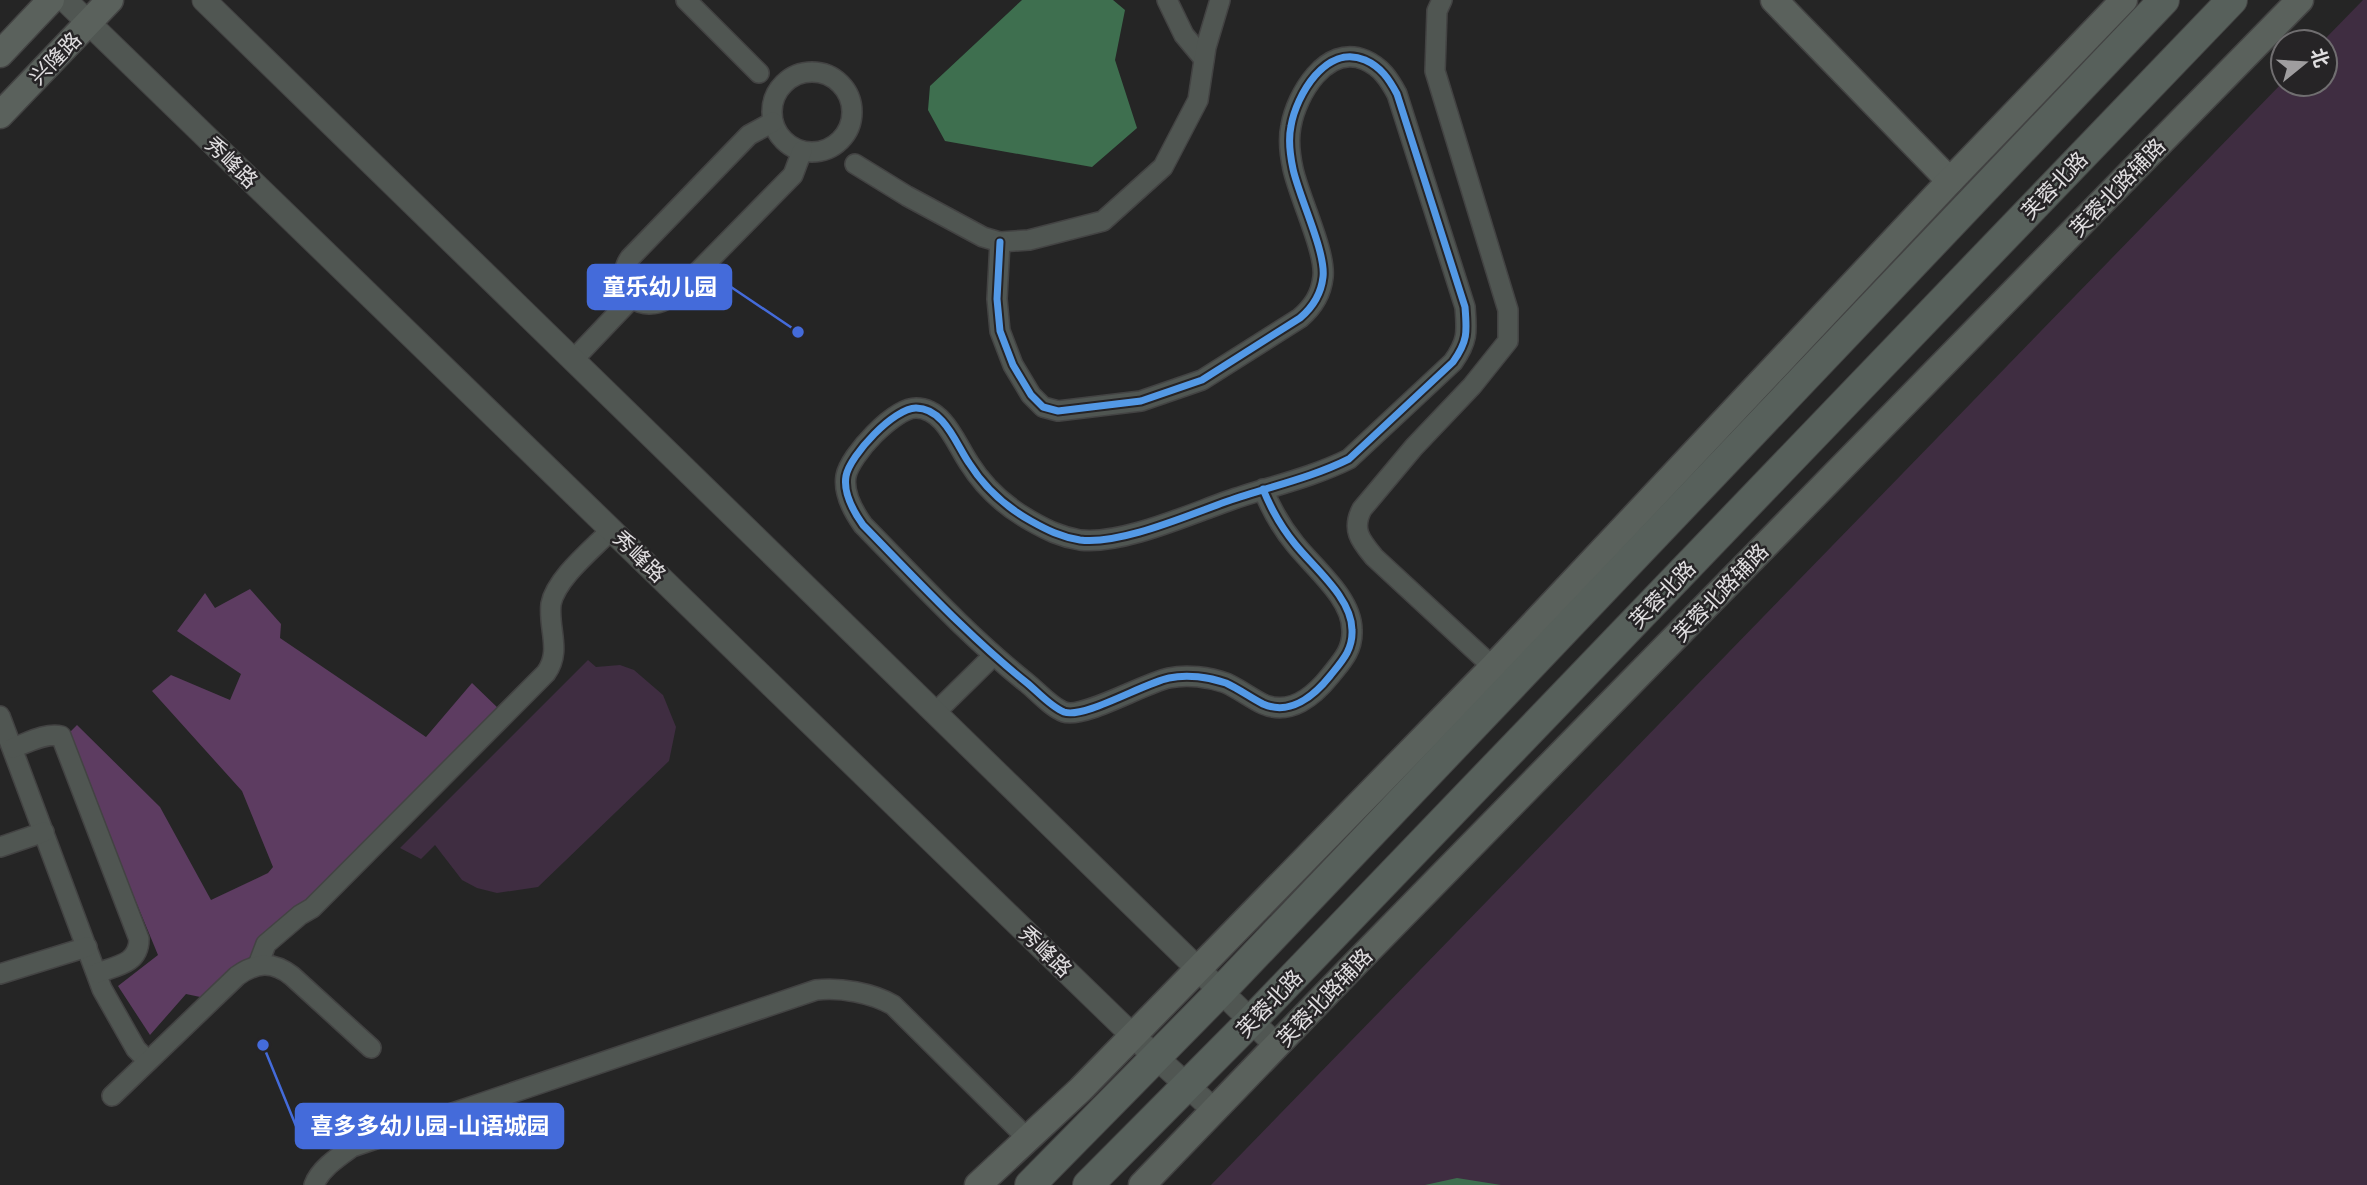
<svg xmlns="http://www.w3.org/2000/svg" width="2367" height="1185" font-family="Manrope,'Noto Sans SC',sans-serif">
  <rect width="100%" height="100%" fill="#252525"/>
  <g fill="#3f2d41">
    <path d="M2363,0H2367V1185H1211L2283,82L2325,84V42H2322Z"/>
    <path d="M588,660L596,667L620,665L634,670L663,695L676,727L669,761L538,887L497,893L477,888L462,880L435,845L421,859L400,848Z"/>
  </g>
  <path fill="#5d3c61" d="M250,589L281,624L280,638L426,737L472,683L500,710L259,954L205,998L186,994L150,1035L118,986L158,955L67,735L77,725L160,807L211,900L268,873L273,867L242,791L152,691L171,675L230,700L241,674L177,631L205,593L215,608Z"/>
  <g fill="#3e6f4f">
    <path d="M1022,0H1113L1125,10L1115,60L1137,128L1092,167L945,141L928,110L930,86Z"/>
    <path d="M1457,1178L1501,1185H1425Z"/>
  </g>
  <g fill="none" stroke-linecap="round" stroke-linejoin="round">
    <g stroke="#434343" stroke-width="22">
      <g id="minor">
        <path d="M686,0L759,73"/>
        <path d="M1167,0L1184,35L1204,59"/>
        <path d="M1442,0L1437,11L1435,71L1508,310V341L1472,386L1414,447L1362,509C1351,530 1361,541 1374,557L1493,667"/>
        <circle cx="812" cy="112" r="40"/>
        <path d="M773,122L749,135L630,258C618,274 625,305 650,304C662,304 671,297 680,290L793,175L802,151"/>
        <path d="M855,164L907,196L983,237L1000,242L1029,240L1103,221L1163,167L1198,100L1206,47L1220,0"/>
        <path d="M1000,242L997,299L1000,331L1013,365L1031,395L1043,407L1058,411L1141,401L1202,380L1300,318C1313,307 1321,295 1323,277C1326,252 1299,197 1293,169C1290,155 1288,140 1291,126C1296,96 1326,43 1365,60C1381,67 1389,79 1397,94L1465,307C1467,332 1468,341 1453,362L1349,459C1311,478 1268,487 1228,501C1188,515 1121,545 1080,540C1061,537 1047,530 1031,521C1006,507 984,487 969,463C956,444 944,408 916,408C894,408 850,455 846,476C843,493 853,511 863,525C916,579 968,636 1027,683C1038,692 1051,707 1064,712C1084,719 1144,683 1169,678C1187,674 1209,677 1226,683C1239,689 1251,698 1263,704C1290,716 1314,696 1330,676C1342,661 1353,650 1352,630C1352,598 1314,568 1295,544C1281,527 1271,509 1263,489"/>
        <path d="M574,359L633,297"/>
        <path d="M936,712L993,656"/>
        <path d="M0,716L102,989L136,1049L148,1061"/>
        <path d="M13,748C27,743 47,732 61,736L139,939C139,964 116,966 97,973"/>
        <path d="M0,847L44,832"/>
        <path d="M258,965L266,944L300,915L312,908L546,673C562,651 548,629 551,604C556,578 594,548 612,529"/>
        <path d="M0,974L87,947"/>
        <path d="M112,1096L237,976C256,962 273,961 292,976L371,1048"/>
        <path d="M314,1185C320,1169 338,1157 352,1147L816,990C840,987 872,993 893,1005L1028,1139"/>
      </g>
    </g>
    <g stroke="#434343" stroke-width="25">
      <g id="tertiary">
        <path d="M65,0L1133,1036L1215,1111"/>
        <path d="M204,0L1277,1046"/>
      </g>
    </g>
    <g stroke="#434343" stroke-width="29">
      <g id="secondary">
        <path d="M1774,0L1950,181"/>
        <path d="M0,54L51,0"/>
        <path d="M0,115L110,0"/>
        <path d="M978,1185L1081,1089L1493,667L1950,181L2124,0"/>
        <path d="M1142,1185L1357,962L2300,0"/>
      </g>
    </g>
    <g stroke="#434343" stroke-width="32">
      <g id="primary">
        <path d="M1030,1185L1220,992L2164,0"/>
        <path d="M1088,1185L1251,1021L2232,0"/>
      </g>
    </g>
    <use href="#minor" stroke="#505652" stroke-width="19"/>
    <use href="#tertiary" stroke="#505652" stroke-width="23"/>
    <use href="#secondary" stroke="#5a615c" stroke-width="26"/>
    <use href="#primary" stroke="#57605b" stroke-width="30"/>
    <g stroke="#262426" stroke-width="11">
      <path id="cycleway" d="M1000,242L997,299L1000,331L1013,365L1031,395L1043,407L1058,411L1141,401L1202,380L1300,318C1313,307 1321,295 1323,277C1326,252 1299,197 1293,169C1290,155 1288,140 1291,126C1296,96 1326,43 1365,60C1381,67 1389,79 1397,94L1465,307C1467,332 1468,341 1453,362L1349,459C1311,478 1268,487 1228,501C1188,515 1121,545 1080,540C1061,537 1047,530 1031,521C1006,507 984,487 969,463C956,444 944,408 916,408C894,408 850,455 846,476C843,493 853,511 863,525C916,579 968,636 1027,683C1038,692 1051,707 1064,712C1084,719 1144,683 1169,678C1187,674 1209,677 1226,683C1239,689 1251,698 1263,704C1290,716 1314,696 1330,676C1342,661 1353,650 1352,630C1352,598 1314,568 1295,544C1281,527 1271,509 1263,489"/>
    </g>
    <use href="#cycleway" stroke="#5399e6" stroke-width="7"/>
  </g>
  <g text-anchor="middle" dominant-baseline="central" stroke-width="5" stroke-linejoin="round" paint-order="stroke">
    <g font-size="21" fill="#e0dee0" stroke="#262426">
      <text transform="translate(55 58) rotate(-46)">兴隆路</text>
      <text transform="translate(232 162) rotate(44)">秀峰路</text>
      <text transform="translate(2054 185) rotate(-46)">芙蓉北路</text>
      <text transform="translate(2117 187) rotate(-46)">芙蓉北路辅路</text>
      <text transform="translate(640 556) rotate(44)">秀峰路</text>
      <text transform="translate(1720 592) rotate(-46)">芙蓉北路辅路</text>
      <text transform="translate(1662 594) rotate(-46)">芙蓉北路</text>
      <text transform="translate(1046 951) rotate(44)">秀峰路</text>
      <text transform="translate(1324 997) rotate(-46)">芙蓉北路辅路</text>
      <text transform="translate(1269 1003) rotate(-46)">芙蓉北路</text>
    </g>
  </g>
  <path fill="none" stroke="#446bda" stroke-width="2.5" d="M798 332L731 287M263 1045L296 1126"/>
  <g fill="#446bda" stroke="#262426" stroke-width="2.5">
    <circle cx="798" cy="332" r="7"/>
    <circle cx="263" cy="1045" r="7"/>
  </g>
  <g fill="#446bda" stroke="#446bda" stroke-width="2.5">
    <rect x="588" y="265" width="143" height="44" rx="7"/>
    <rect x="296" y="1104" width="267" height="44" rx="7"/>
  </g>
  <g font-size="23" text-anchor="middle" font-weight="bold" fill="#fff">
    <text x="660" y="295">童乐幼儿园</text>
    <text x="430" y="1134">喜多多幼儿园-山语城园</text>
  </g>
  <g transform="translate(2304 63) rotate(72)"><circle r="33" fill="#262426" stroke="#706e70" stroke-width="2"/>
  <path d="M0-5L12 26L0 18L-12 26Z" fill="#9f9d9f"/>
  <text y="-10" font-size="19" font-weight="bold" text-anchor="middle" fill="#e0dee0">北</text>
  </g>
</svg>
